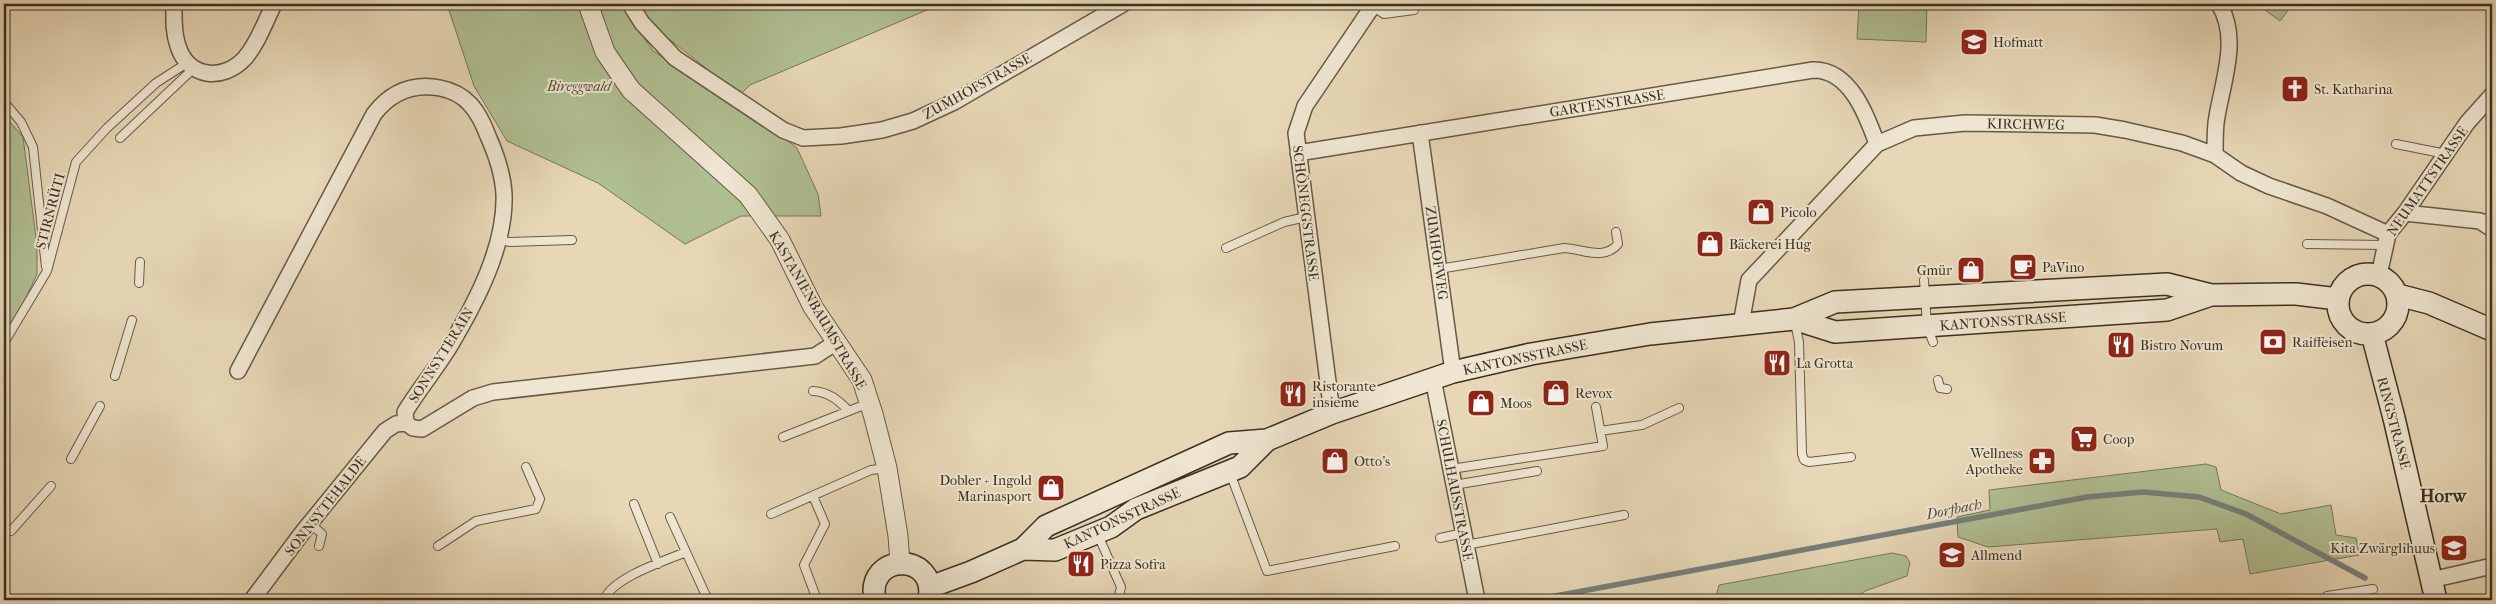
<svg xmlns="http://www.w3.org/2000/svg" width="2496" height="604" font-family="'IM FELL French Canon',serif">
<style>
.green{fill:#b0bf92;stroke:#767859}
.lines{fill:none;stroke-linecap:round;stroke-linejoin:round}
.stream{stroke:#76807d;stroke-width:5.5}
.service-casing{stroke:#665a46;stroke-width:10}
.minor-casing{stroke:#665a46;stroke-width:18}
.tertiary-casing{stroke:#665a46;stroke-width:21}
.secondary-casing{stroke:#3b3020;stroke-width:24}
.service{stroke:#efe5d0;stroke-width:8}
.minor{stroke:#efe5d0;stroke-width:15}
.tertiary{stroke:#efe5d0;stroke-width:19}
.secondary{stroke:#efe5d0;stroke-width:21}
.labels{text-anchor:middle;stroke-width:4;stroke-linejoin:round;paint-order:stroke}
.poi-label{font-size:14px;fill:#3b3020;stroke:#efe5d0;text-anchor:start}
.park-label{font-size:14px;font-style:italic;fill:#524d37;stroke:#efe5d0}
.street-label{font-size:14px;fill:#3b3020;stroke:#efe5d0}
.water-label{font-size:15px;font-style:italic;fill:#4f4b3f;stroke:#efe5d0}
.district-label{font-size:19px;font-weight:bold;fill:#3b3020;stroke:#efe5d0}
</style>
<rect width="100%" height="100%" fill="#e7d7b6"/>
<filter id="stains"><feTurbulence type="fractalNoise" baseFrequency=".004" numOctaves="4"/><feColorMatrix values="0 0 0 0 .2 0 0 0 0 .09 0 0 0 0 .02 0 0 0 .5 -.17"/></filter>
<radialGradient id="worn" r=".72"><stop offset=".6" stop-color="#630" stop-opacity="0"/><stop offset="1" stop-color="#630" stop-opacity=".3"/></radialGradient>
<path class="green" d="M 447,4 L 573,4 L 575,7 L 577,4 L 621,4 L 653,51 L 753,113 L 797,148 L 818,194 L 821,216 L 741,216 L 685,244 L 598,183 L 507,141 L 474,86 Z
M 638,4 L 941,4 L 750,85 L 740,95 L 654,27 Z
M 1859,4 L 1927,4 L 1926,42 L 1857,39 Z
M 2257,4 L 2293,4 L 2280,21 Z
M 4,115 L 23,137 L 37,245 L 37,274 L 25,300 L 4,335 Z
M 2206,464 L 2216,467 L 2221,490 L 2281,514 L 2331,505 L 2336,535 L 2356,538 L 2359,555 L 2250,574 L 2243,539 L 2220,542 L 2217,529 L 1988,547 L 1958,537 L 1957,517 L 1990,510 L 1989,490 Z
M 1892,553 L 1906,556 L 1910,563 L 1907,576 L 1865,591 L 1854,600 L 1715,600 L 1719,585 Z"/>
<g class="lines">
<path class="stream" d="M 1534,600 L 2087,497 L 2143,492 L 2199,497 L 2246,514 L 2365,578"/>
<defs>
<path id="service" d="M 1372,6 L 1384,14 L 1414,10
M 4,102 L 21,122 L 33,147 L 46,267
M 120,138 L 194,68
M 2396,144 L 2446,154
M 2480,221 L 2492,216
M 498,239 L 509,242 L 572,240
M 2307,244 L 2385,245
M 1226,248 L 1284,222 L 1306,217
M 1439,269 L 1564,248 C 1583,249 1604,261 1618,244 L 1616,232
M 1924,280 L 1927,326 L 1933,342
M 139,283 L 140,262
M 1795,323 L 1799,342 L 1802,454 L 1804,460 L 1809,462 L 1851,457
M 4,343 L 47,271 L 76,162 L 107,128 L 156,83 L 187,63
M 115,376 L 132,320
M 1938,380 L 1940,388 L 1947,389
M 813,391 C 829,392 838,400 849,411
M 1600,431 L 1642,425 L 1679,408
M 783,437 L 869,403
M 71,459 L 100,406
M 1451,469 L 1603,446 L 1596,407
M 1230,473 L 1267,571 L 1395,546
M 1454,485 L 1537,471
M 813,496 L 825,524 L 804,565 L 816,597
M 634,504 L 658,564
M 771,514 L 871,470 L 887,468
M 670,517 L 708,600
M 310,523 L 322,534 L 319,546
M 11,531 L 51,486
M 1098,535 L 1121,587 L 1118,600
M 1440,538 L 1464,533
M 1466,545 L 1624,515
M 438,546 L 476,521 L 536,509 L 540,499 L 526,467
M 2327,596 L 2373,589
M 604,600 C 612,578 664,561 686,552"/>
<path id="minor" d="M 174,4 C 174,18 173,32 178,46 C 188,78 223,82 245,58 C 258,43 265,22 274,4
M 630,4 L 642,23 L 675,58 L 783,130 L 803,138 L 841,136 L 882,130 L 913,121 L 954,102 L 1123,4
M 1420,133 L 1453,372
M 1298,153 L 1813,70 C 1850,69 1867,116 1877,144
M 2215,155 C 2215,144 2215,134 2216,123 C 2221,85 2241,40 2219,4
M 2405,213 L 2480,221 L 2492,229
M 2379,275 L 2388,234 L 2405,213 L 2467,123 L 2492,95
M 1741,324 L 1749,280 L 1877,144 L 1914,128 L 1965,123 L 2095,125 L 2125,130 L 2182,143 L 2215,155 L 2241,173 L 2269,186 L 2327,206 L 2388,234
M 238,371 L 374,114 C 391,92 413,83 440,88 C 467,93 479,112 488,136 C 496,154 503,174 504,194 C 506,246 476,302 450,346 C 436,369 419,389 405,412 L 406,423 L 413,428 L 422,429 L 473,398 L 493,392 L 815,356 L 835,343
M 1433,379 L 1477,600
M 1332,413 L 1296,133 L 1305,106 L 1374,4
M 2431,580 L 2492,566
M 252,600 L 302,533 L 385,431 L 396,424 L 406,423"/>
<path id="tertiary" d="M 588,4 L 605,52 L 631,90 L 748,195 L 780,240 L 813,307 L 862,380 L 873,414 L 887,468 L 898,536 L 900,563"/>
<path id="secondary" d="M2338 304a30 30 0 1 1 60 0a30 30 0 1 1-60 0Z
M 2398,295 L 2429,303 L 2492,330
M 1794,319 L 1835,332 L 2167,310 L 2211,295
M 2372,334 L 2394,418 L 2436,600
M 1023,549 L 1055,550 L 1111,527 L 1136,509 L 1240,467 L 1267,440
M 930,587 L 971,572 L 1023,549 L 1046,526 L 1229,443 L 1267,440 L 1332,413 L 1453,372 L 1531,354 L 1650,334 L 1794,319 L 1835,302 L 2167,284 L 2211,295 L 2296,294 L 2338,299
M 875,600 C 865,552 938,552 929,599"/>
</defs>
<use href="#service" class="service-casing"/>
<use href="#minor" class="minor-casing"/>
<use href="#tertiary" class="tertiary-casing"/>
<use href="#secondary" class="secondary-casing"/>
<use href="#service" class="service"/>
<use href="#minor" class="minor"/>
<use href="#tertiary" class="tertiary"/>
<use href="#secondary" class="secondary"/>
</g>
<defs>
<symbol id="school-square" viewBox="-11 -11 22 22"><rect x="-9" y="-9" width="18" height="18" rx="4" fill="#8f2418" stroke="#efe5d0"/><path d="M0-5L7-2L0 1L-7-2ZM-4 1L0 2.5L4 1V4Q0 6-4 4Z" fill="#fff"/></symbol>
<symbol id="church-square" viewBox="-11 -11 22 22"><rect x="-9" y="-9" width="18" height="18" rx="4" fill="#8f2418" stroke="#efe5d0"/><path d="M-1.2-6h2.4v3.5h3.3v2.4h-3.3V6h-2.4V-.1h-3.3v-2.4h3.3Z" fill="#fff"/></symbol>
<symbol id="shop-square" viewBox="-11 -11 22 22"><rect x="-9" y="-9" width="18" height="18" rx="4" fill="#8f2418" stroke="#efe5d0"/><path d="M-5-2.5h2.3a2.7 3.5 0 0 1 5.4 0H5L5.5 6h-11ZM-1.5-2.5h3a1.5 2.3 0 0 0-3 0Z" fill="#fff"/></symbol>
<symbol id="cafe-square" viewBox="-11 -11 22 22"><rect x="-9" y="-9" width="18" height="18" rx="4" fill="#8f2418" stroke="#efe5d0"/><path d="M-5.5-4.5H6V0H3Q3 3.5 0 3.5H-2.5Q-5.5 3.5-5.5 0ZM3-3.2v2h1.7v-2ZM-6 4.5H4V6H-6Z" fill="#fff"/></symbol>
<symbol id="bank-square" viewBox="-11 -11 22 22"><rect x="-9" y="-9" width="18" height="18" rx="4" fill="#8f2418" stroke="#efe5d0"/><path d="M-6-4H6V4H-6ZM0-2.3a2.3 2.3 0 1 0 0 4.6a2.3 2.3 0 1 0 0-4.6Z" fill="#fff"/></symbol>
<symbol id="restaurant-square" viewBox="-11 -11 22 22"><rect x="-9" y="-9" width="18" height="18" rx="4" fill="#8f2418" stroke="#efe5d0"/><path d="M-5-6h1v4h1v-4h1v4h1v-4h1v5L-1.5 .5V6h-2V.5L-5-1ZM5-6V6H3V1.5H1.5Q1.5-4 5-6Z" fill="#fff"/></symbol>
<symbol id="supermarket-square" viewBox="-11 -11 22 22"><rect x="-9" y="-9" width="18" height="18" rx="4" fill="#8f2418" stroke="#efe5d0"/><path d="M-6-5.5h2.5l.6 2H6L4.5 2H-2.5L-4.4-4H-6ZM-1.5 3.2a1.3 1.3 0 1 0 .1 0ZM3 3.2a1.3 1.3 0 1 0 .1 0Z" fill="#fff"/></symbol>
<symbol id="pharmacy-square" viewBox="-11 -11 22 22"><rect x="-9" y="-9" width="18" height="18" rx="4" fill="#8f2418" stroke="#efe5d0"/><path d="M-2-6h4v4h4v4h-4v4h-4v-4h-4v-4h4Z" fill="#fff"/></symbol>
</defs>
<g fill-rule="evenodd">
<use href="#school-square" x="1958" y="26" width="32" height="32"/>
<use href="#church-square" x="2279" y="73" width="32" height="32"/>
<use href="#shop-square" x="1745" y="196" width="32" height="32"/>
<use href="#shop-square" x="1694" y="228" width="32" height="32"/>
<use href="#cafe-square" x="2007" y="251" width="32" height="32"/>
<use href="#shop-square" x="1955" y="254" width="32" height="32"/>
<use href="#bank-square" x="2257" y="326" width="32" height="32"/>
<use href="#restaurant-square" x="2105" y="329" width="32" height="32"/>
<use href="#restaurant-square" x="1761" y="347" width="32" height="32"/>
<use href="#shop-square" x="1540" y="377" width="32" height="32"/>
<use href="#restaurant-square" x="1277" y="378" width="32" height="32"/>
<use href="#shop-square" x="1465" y="387" width="32" height="32"/>
<use href="#supermarket-square" x="2068" y="423" width="32" height="32"/>
<use href="#shop-square" x="1319" y="445" width="32" height="32"/>
<use href="#pharmacy-square" x="2026" y="445" width="32" height="32"/>
<use href="#shop-square" x="1035" y="472" width="32" height="32"/>
<use href="#school-square" x="2438" y="532" width="32" height="32"/>
<use href="#school-square" x="1936" y="539" width="32" height="32"/>
<use href="#restaurant-square" x="1065" y="548" width="32" height="32"/>
</g>
<g class="labels">
<g class="poi-label">
<text x="1993" y="47">Hofmatt</text>
<text x="2314" y="94">St. Katharina</text>
<text x="1780" y="217">Picolo</text>
<text x="1729" y="249">Bäckerei Hug</text>
<text x="2042" y="272">PaVino</text>
<text x="1952" y="275" text-anchor="end">Gmür</text>
<text x="2292" y="347">Raiffeisen</text>
<text x="2140" y="350">Bistro Novum</text>
<text x="1796" y="368">La Grotta</text>
<text x="1312" y="391">Ristorante<tspan x="1312" dy="16">insieme</tspan></text>
<text x="1575" y="398">Revox</text>
<text x="1500" y="408">Moos</text>
<text x="2103" y="444">Coop</text>
<text x="2023" y="458" text-anchor="end">Wellness<tspan x="2023" dy="16">Apotheke</tspan></text>
<text x="1354" y="466">Otto's</text>
<text x="1032" y="485" text-anchor="end">Dobler + Ingold<tspan x="1032" dy="16">Marinasport</tspan></text>
<text x="2435" y="553" text-anchor="end">Kita Zwärglihuus</text>
<text x="1971" y="560">Allmend</text>
<text x="1100" y="569">Pizza Sofra</text>
</g>
<g class="park-label">
<text x="579" y="91">Bireggwald</text>
</g>
<g class="street-label">
<text transform="translate(977 86) rotate(-29)" y="5">ZUMHOFSTRASSE</text>
<text transform="translate(1607 103) rotate(-9)" y="5">GARTENSTRASSE</text>
<text transform="translate(2026 124) rotate(1)" y="5">KIRCHWEG</text>
<text transform="translate(2427 181) rotate(-55)" y="5">NEUMATTSTRASSE</text>
<text transform="translate(50 211) rotate(-75)" y="5">STIRNRÜTI</text>
<text transform="translate(1306 213) rotate(83)" y="5">SCHÖNEGGSTRASSE</text>
<text transform="translate(1437 253) rotate(82)" y="5">ZUMHOFWEG</text>
<text transform="translate(818 310) rotate(60)" y="5">KASTANIENBAUMSTRASSE</text>
<text transform="translate(2003 321) rotate(-4)" y="5">KANTONSSTRASSE</text>
<text transform="translate(441 355) rotate(-58)" y="5">SONNSYTERAIN</text>
<text transform="translate(1525 357) rotate(-12)" y="5">KANTONSSTRASSE</text>
<text transform="translate(2394 423) rotate(75)" y="5">RINGSTRASSE</text>
<text transform="translate(1455 490) rotate(79)" y="5">SCHULHAUSSTRASSE</text>
<text transform="translate(325 506) rotate(-52)" y="5">SONNSYTEHALDE</text>
<text transform="translate(1122 518) rotate(-25)" y="5">KANTONSSTRASSE</text>
</g>
<g class="water-label">
<text transform="translate(1954 509) rotate(-11)" y="5">Dorfbach</text>
</g>
<g class="district-label">
<text x="2443" y="502">Horw</text>
</g>
</g>
<rect width="2496" height="604" fill="none" stroke="#e7d7b6" stroke-width="20"/>
<rect x="5" y="5" width="2486" height="594" fill="none" stroke="#3b3020" stroke-width="2.5"/>
<rect x="10" y="10" width="2476" height="584" fill="none" stroke="#3b3020"/>
<rect width="100%" height="100%" filter="url(#stains)"/>
<rect width="100%" height="100%" fill="url(#worn)"/>
</svg>
